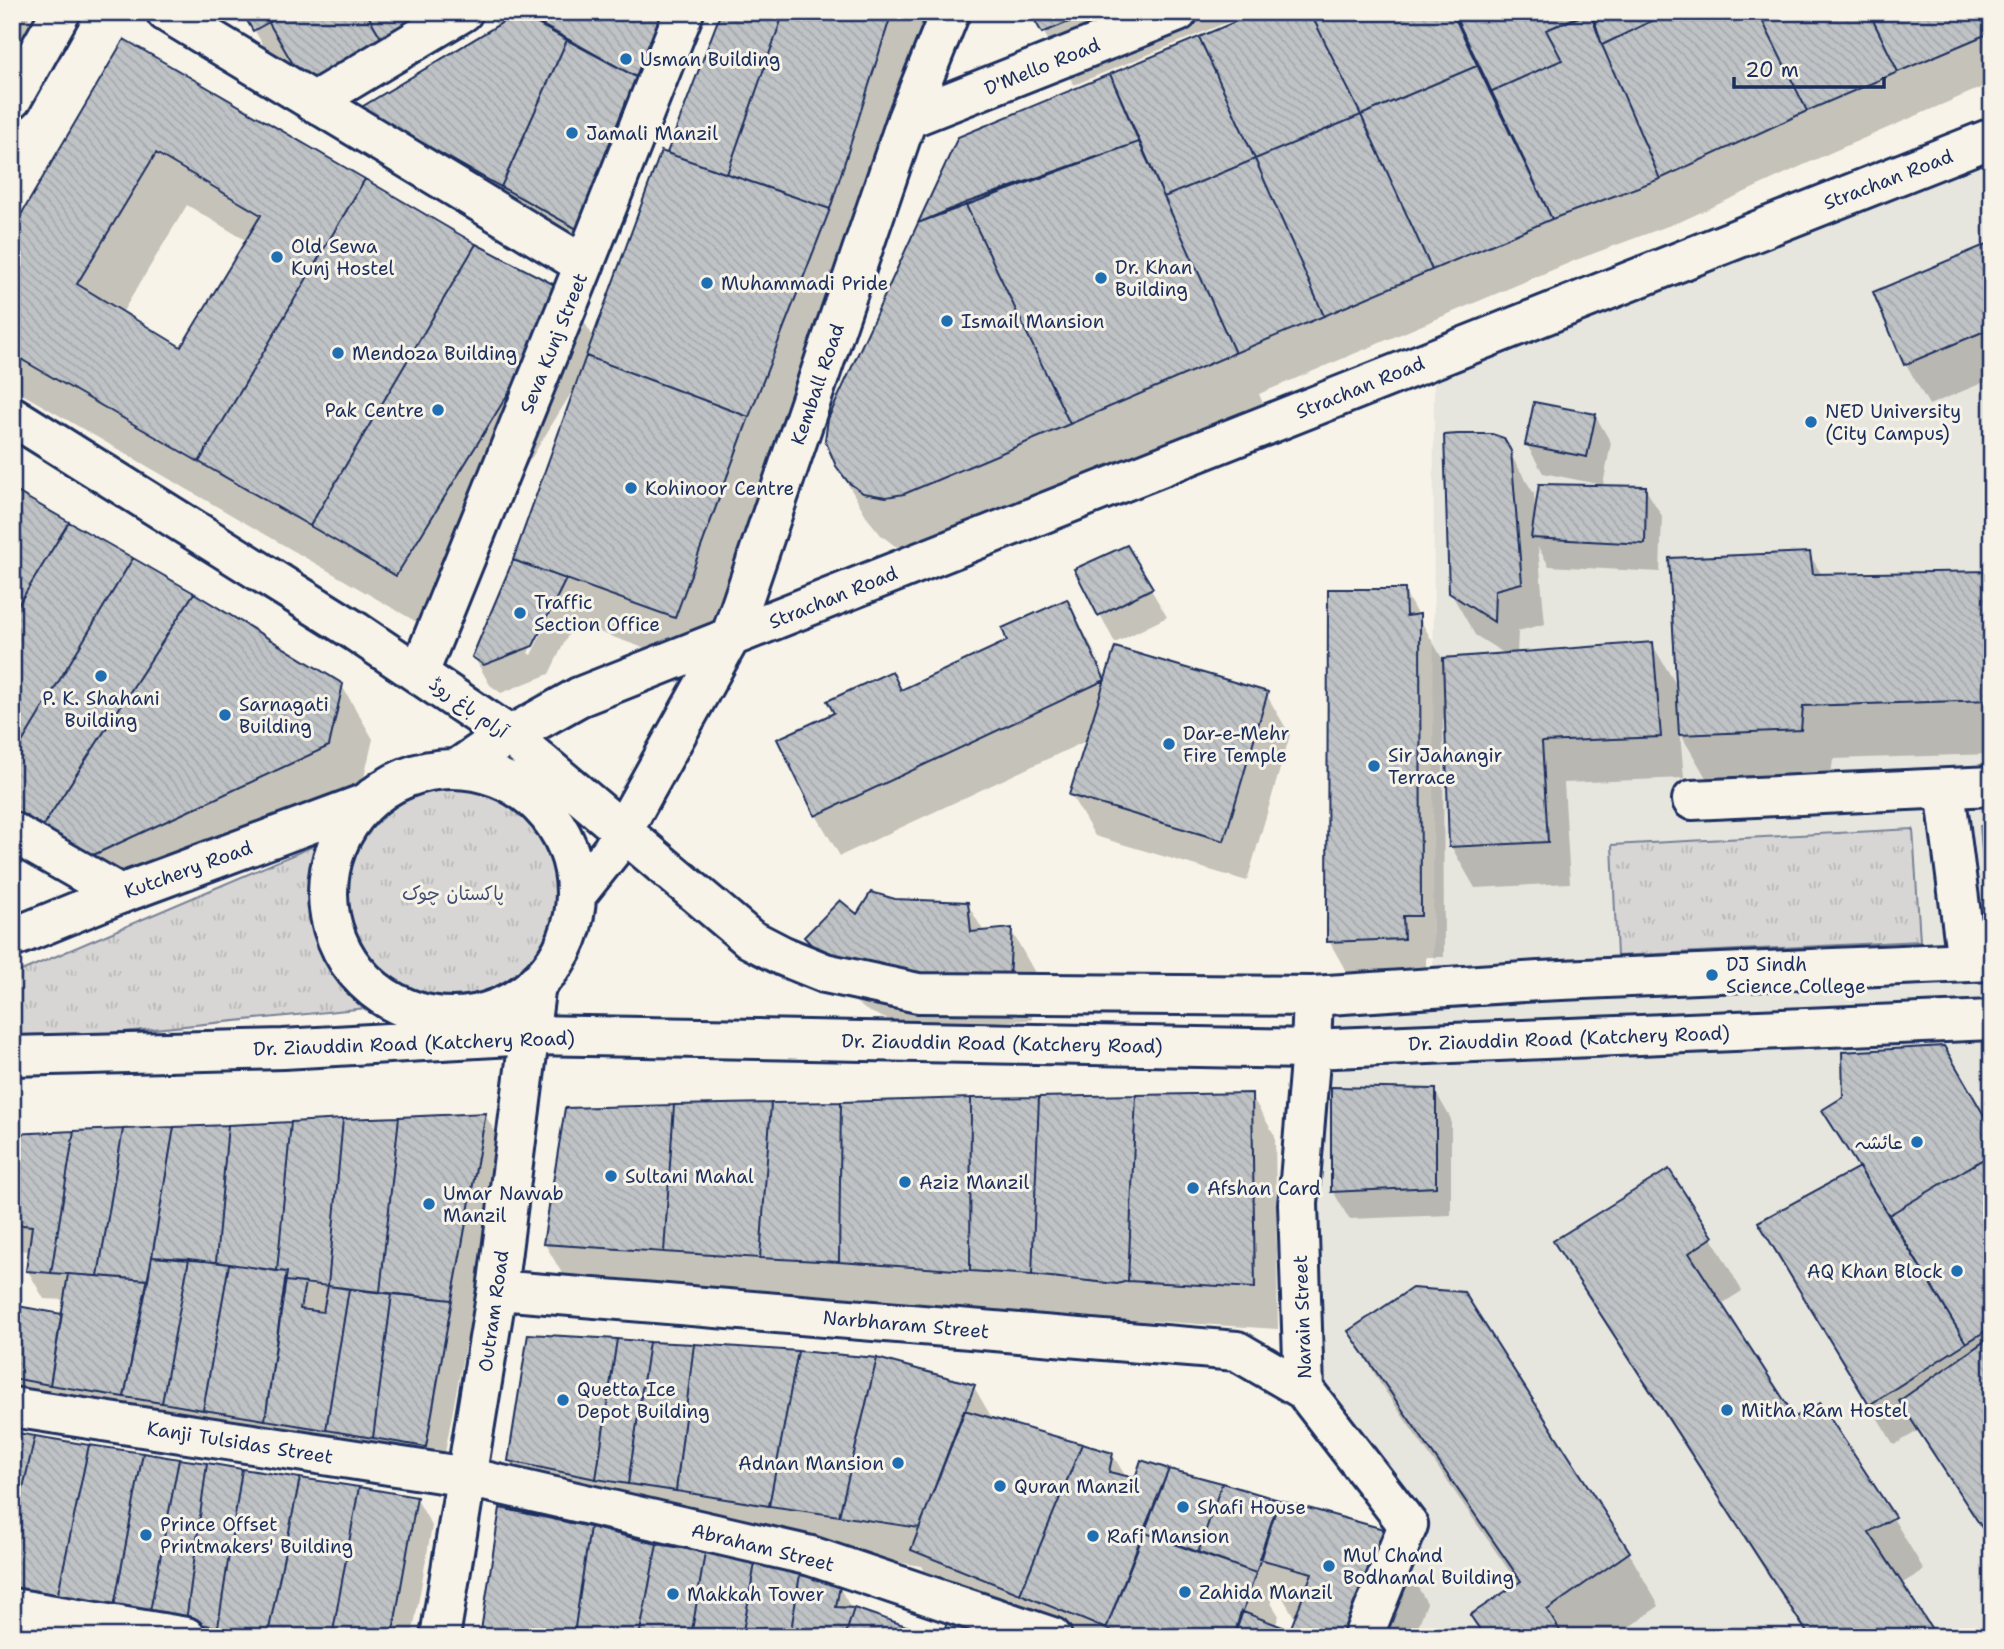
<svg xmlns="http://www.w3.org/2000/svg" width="2004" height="1649" font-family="'Shantell Sans','Playpen Sans Arabic',sans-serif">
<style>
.built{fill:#e6e5de}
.grass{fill:url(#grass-tufts);stroke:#798299;stroke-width:2}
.shadow{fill:#0003;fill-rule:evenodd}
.building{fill:url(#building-back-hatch);stroke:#1b2f5e;stroke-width:2;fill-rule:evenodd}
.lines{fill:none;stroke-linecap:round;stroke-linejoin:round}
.minor-casing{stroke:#1b2f5e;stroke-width:44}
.major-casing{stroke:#1b2f5e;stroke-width:44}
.minor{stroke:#f7f3e8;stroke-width:38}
.major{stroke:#f7f3e8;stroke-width:38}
.poi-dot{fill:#1f6fb2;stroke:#f7f3e8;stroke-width:2.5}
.labels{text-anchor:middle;stroke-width:6;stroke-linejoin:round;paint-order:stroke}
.poi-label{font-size:19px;fill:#1b2f5e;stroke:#f7f3e8;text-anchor:start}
.street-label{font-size:19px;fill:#1b2f5e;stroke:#f7f3e8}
.park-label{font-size:19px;fill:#415076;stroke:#f7f3e8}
</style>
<defs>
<pattern id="grass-tufts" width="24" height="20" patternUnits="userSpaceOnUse" patternTransform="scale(1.75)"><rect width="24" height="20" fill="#d7d6d4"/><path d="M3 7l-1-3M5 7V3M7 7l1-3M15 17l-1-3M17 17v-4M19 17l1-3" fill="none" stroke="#b8b8b8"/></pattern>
<pattern id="building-back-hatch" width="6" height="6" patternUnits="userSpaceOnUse" patternTransform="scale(1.75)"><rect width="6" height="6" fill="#c0c3c5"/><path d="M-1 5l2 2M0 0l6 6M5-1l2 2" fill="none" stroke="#a4a8ac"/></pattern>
</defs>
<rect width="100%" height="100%" fill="#f7f3e8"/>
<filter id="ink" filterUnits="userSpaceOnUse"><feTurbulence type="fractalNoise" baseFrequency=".0143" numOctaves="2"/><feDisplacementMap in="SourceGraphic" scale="14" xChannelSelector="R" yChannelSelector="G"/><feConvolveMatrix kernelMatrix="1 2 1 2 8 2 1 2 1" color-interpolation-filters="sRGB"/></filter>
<g filter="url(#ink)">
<path class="built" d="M 1992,138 L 1992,1637 L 1363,1637 L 1407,1525 L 1304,1390 L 1313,996 L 1433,989 L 1434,358 Z"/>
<path class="grass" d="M 438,769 L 480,773 L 520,787 L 565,833 L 577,894 L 569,936 L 548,972 L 517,999 L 478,1014 L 437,1016 L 397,1005 L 12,1043 L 12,975 L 342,834 L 366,803 L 398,781 Z
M 1992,825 L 1992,937 L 1989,937 L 1980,826 Z
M 1913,829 L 1920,941 L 1617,956 L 1612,845 Z"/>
<path class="shadow" d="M 12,12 L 25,12 L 45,46 L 12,101 Z
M 244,12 L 708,12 L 601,269 L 362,109 L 497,27 L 491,15 L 325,115 L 293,62 L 278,71 Z
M 723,12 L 938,12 L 705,670 L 574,623 L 549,674 L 501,693 L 490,685 L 474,657 L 515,561 L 578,382 L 427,628 L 12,388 L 12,234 L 125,41 L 476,245 L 568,294 L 595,340 L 671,157 L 669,153 ZM 187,205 L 247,241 L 182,349 L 122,313 ZM 547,614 L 551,614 L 531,655 L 528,653 Z
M 1032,12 L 1252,12 L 1074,85 Z
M 1265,12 L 1992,12 L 1992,83 L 1832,152 L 1684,220 L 1576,260 L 1259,394 L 1264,406 L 917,550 L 895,546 L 881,535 L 868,519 L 837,465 L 959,138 Z
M 1992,244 L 1992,379 L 1929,405 L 1906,364 L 1876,293 Z
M 1595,415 L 1611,443 L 1603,485 L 1543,473 L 1527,445 Z
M 1502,440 L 1534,494 L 1535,511 L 1645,488 L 1662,516 L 1660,572 L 1549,566 L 1538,547 L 1545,624 L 1518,631 L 1517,654 L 1652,644 L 1678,688 L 1809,554 L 1822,575 L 1992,572 L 1992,754 L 1833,759 L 1830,783 L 1712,788 L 1680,733 L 1684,778 L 1564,783 L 1570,883 L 1475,888 L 1451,846 L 1447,719 L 1443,719 L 1444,957 L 1426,957 L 1426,979 L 1352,982 L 1329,941 L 1404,591 L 1443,660 L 1507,655 L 1475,635 L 1451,593 Z
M 1126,547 L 1167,617 L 1115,643 L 1077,570 Z
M 1066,602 L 1090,643 L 1107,679 L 1266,694 L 1290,735 L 1247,881 L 1095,836 L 1071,795 L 1088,740 L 840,856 L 816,815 L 836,714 L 892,673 L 902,691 L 1009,642 ZM 1091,646 L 1107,680 L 1107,688 L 1088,648 Z
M 342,686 L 373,739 L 359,799 L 120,909 L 66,870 Z
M 12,895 L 36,935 L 12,946 Z
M 895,901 L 967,903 L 984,932 L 1011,930 L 1034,971 L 1032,1020 L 910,1025 L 884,1018 L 866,1010 L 842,992 L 830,979 L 806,938 Z
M 1435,1091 L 1451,1119 L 1451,1215 L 1349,1219 L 1333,1191 Z
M 1251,1095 L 1275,1136 L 1278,1329 L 1152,1321 L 1142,1325 L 1056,1316 L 706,1294 L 586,1315 L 545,1244 Z
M 1825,1111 L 1992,1133 L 1992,1545 L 1918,1431 L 1894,1445 L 1784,1264 L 1859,1169 Z
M 485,1115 L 509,1156 L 475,1341 L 466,1340 L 441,1474 L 12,1403 L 12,1308 L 63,1316 L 66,1300 L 44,1299 L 28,1271 L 30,1251 L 17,1250 L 12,1280 L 12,1136 Z
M 1668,1172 L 1712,1238 L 1742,1291 L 1720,1305 L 1795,1419 L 1893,1518 L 1924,1570 L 1901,1584 L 1935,1637 L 1808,1637 L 1586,1294 L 1555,1242 Z
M 1463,1294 L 1629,1553 L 1659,1606 L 1615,1637 L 1485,1637 L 1473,1616 L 1519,1585 L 1381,1385 L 1351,1332 Z
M 974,1387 L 993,1420 L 1112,1454 L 1126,1477 L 1386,1532 L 1427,1603 L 1414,1637 L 1049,1637 L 937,1591 L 922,1566 L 702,1532 L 533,1502 L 510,1461 ZM 1276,1586 L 1296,1620 L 1291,1632 L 1275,1626 L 1279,1616 L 1271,1603 Z
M 416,1498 L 432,1526 L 412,1637 L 12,1637 Z
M 839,1587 L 852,1610 L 481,1637 Z"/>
<path class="building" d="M 242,12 L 287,12 L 253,31 Z
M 287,12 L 366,12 L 384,43 L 307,88 L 269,23 Z
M 366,12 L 434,12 L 384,43 Z
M 519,12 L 668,12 L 640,79 Z
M 721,12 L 784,12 L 727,174 L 667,153 Z
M 784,12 L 892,12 L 830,209 L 727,174 Z
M 1030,12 L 1093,12 L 1042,33 Z
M 1258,12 L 1310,12 L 1361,115 L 1255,159 L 1199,37 Z
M 1310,12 L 1453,12 L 1479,65 L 1361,115 Z
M 1452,12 L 1589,12 L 1546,30 L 1562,60 L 1490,92 Z
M 1590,12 L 1670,12 L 1602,45 Z
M 1592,12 L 1602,45 L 1660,179 L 1552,219 L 1490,92 L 1562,60 L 1546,30 Z
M 1670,12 L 1758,12 L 1807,111 L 1660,179 L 1602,45 Z
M 1758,12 L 1869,12 L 1898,72 L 1807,111 Z
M 1869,12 L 1990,12 L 1992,32 L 1898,72 Z
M 518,13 L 567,40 L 501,187 L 360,108 Z
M 1199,37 L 1255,159 L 1164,197 L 1110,74 Z
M 124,39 L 365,179 L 199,462 L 12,354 L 12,230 ZM 156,153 L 261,215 L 181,347 L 77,284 Z
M 567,40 L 640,79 L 577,229 L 501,187 Z
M 1479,65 L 1552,219 L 1432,270 L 1361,115 Z
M 1110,74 L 1139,142 L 918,223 L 958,137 Z
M 1361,115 L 1432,270 L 1324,316 L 1255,159 Z
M 1139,142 L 1235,353 L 1070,424 L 965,203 Z
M 661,151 L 830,209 L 749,417 L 586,356 Z
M 1255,159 L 1324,316 L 1235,353 L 1164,197 Z
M 365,179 L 476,244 L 310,526 L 199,462 Z
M 965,203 L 1070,424 L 904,494 L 886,497 L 863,493 L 848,482 L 836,466 L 825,440 L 828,419 L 918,223 Z
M 1992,242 L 1992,328 L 1904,365 L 1873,292 Z
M 476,244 L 570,293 L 396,576 L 310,526 Z
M 586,356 L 749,417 L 675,618 L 513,560 Z
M 1534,402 L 1596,414 L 1587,457 L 1525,445 Z
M 1458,434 L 1492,434 L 1504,438 L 1511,451 L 1522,583 L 1495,590 L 1494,622 L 1449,593 L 1444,435 Z
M 1539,484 L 1646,486 L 1645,544 L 1531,538 Z
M 12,489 L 69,522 L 12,615 Z
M 69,522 L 133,558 L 12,759 L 12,615 Z
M 1127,545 L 1153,588 L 1098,616 L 1074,569 Z
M 1810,552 L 1813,574 L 1992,571 L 1992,700 L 1803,706 L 1801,730 L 1679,735 L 1669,558 Z
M 133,558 L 194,593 L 41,829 L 12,813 L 12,759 Z
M 513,560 L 566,579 L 533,646 L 484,665 L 472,657 Z
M 1328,589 L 1405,589 L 1406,616 L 1420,614 L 1421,916 L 1403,916 L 1404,939 L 1327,942 Z
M 194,593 L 343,684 L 329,746 L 89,857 L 41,829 Z
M 1067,599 L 1105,680 L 815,816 L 777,739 L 834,713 L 827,701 L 892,671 L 901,690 L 1007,641 L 1002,628 Z
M 1653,642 L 1661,737 L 1542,742 L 1548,842 L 1449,847 L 1443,658 Z
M 1115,647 L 1268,692 L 1224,841 L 1069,795 Z
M 871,892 L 895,899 L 968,902 L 971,932 L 1012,928 L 1009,980 L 841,969 L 817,951 L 804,937 L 840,900 L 857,914 Z
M 1944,1046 L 1992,1129 L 1992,1154 L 1889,1215 L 1822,1110 L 1843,1097 L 1842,1052 Z
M 1331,1087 L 1436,1089 L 1436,1187 L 1331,1192 Z
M 1252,1093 L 1255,1288 L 1128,1281 L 1136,1095 Z
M 1136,1095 L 1128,1281 L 1117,1284 L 1032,1275 L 1039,1097 Z
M 1039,1097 L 1032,1275 L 970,1271 L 971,1098 Z
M 971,1098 L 970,1271 L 839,1262 L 841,1102 Z
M 841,1102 L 839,1262 L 760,1258 L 771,1103 Z
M 771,1103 L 760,1258 L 664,1252 L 674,1105 Z
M 674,1105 L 664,1252 L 543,1244 L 565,1108 Z
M 486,1113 L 452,1300 L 380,1292 L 399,1117 Z
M 399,1117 L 380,1292 L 328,1286 L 343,1119 Z
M 343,1119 L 328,1286 L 285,1281 L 287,1272 L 277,1271 L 291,1122 Z
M 291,1122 L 277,1271 L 216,1262 L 228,1125 Z
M 228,1125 L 216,1262 L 152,1257 L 174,1127 Z
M 174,1127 L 148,1280 L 98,1276 L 123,1129 Z
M 123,1129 L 98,1276 L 51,1273 L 74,1131 Z
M 74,1131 L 51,1273 L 26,1271 L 32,1226 L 12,1224 L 12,1134 Z
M 1992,1154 L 1992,1327 L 1966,1343 L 1889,1215 Z
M 1859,1167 L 1966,1343 L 1869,1405 L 1758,1222 Z
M 1669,1169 L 1713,1237 L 1689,1253 L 1795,1417 L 1820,1403 L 1895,1517 L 1869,1532 L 1937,1637 L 1810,1637 L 1553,1241 Z
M 152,1257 L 189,1259 L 162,1403 L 124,1397 Z
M 189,1259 L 229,1264 L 203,1410 L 162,1403 Z
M 229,1264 L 287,1272 L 265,1420 L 203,1410 Z
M 68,1274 L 148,1280 L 124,1397 L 50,1385 Z
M 285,1281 L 305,1283 L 300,1309 L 323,1312 L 328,1286 L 349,1289 L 326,1430 L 265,1420 Z
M 1412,1288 L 1464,1292 L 1630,1552 L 1547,1610 L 1564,1637 L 1485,1637 L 1470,1615 L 1521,1581 L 1348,1331 Z
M 349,1289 L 392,1294 L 373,1438 L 326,1430 Z
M 392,1294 L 452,1300 L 426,1447 L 373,1438 Z
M 12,1305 L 62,1314 L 50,1385 L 12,1378 Z
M 528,1334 L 617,1339 L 596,1479 L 508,1461 Z
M 1992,1336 L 1992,1543 L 1899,1401 Z
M 617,1339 L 649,1342 L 628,1484 L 596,1479 Z
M 649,1342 L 694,1344 L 676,1491 L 628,1484 Z
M 694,1344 L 798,1351 L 769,1506 L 676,1491 Z
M 798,1351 L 877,1358 L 839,1516 L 769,1506 Z
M 877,1358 L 975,1385 L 919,1528 L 839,1516 Z
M 964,1410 L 1082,1444 L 1020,1594 L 911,1550 Z
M 12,1432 L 35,1436 L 12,1537 Z
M 35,1436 L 89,1445 L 56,1603 L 12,1596 L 12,1537 Z
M 1082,1444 L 1113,1453 L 1109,1472 L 1135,1478 L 1141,1460 L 1169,1469 L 1106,1629 L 1020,1594 Z
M 89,1445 L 143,1453 L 113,1612 L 56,1603 Z
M 143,1453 L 179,1459 L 149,1617 L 113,1612 Z
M 179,1459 L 207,1463 L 186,1622 L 149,1617 Z
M 207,1463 L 242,1469 L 218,1627 L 186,1622 Z
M 242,1469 L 300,1478 L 268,1634 L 218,1627 Z
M 1169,1469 L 1222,1483 L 1198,1553 L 1143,1532 Z
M 300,1478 L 359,1487 L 332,1637 L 283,1637 L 268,1634 Z
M 1222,1483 L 1279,1500 L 1256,1573 L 1198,1553 Z
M 359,1487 L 417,1497 L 392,1637 L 332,1637 Z
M 1279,1500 L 1387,1530 L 1345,1637 L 1234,1637 L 1241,1611 L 1290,1630 L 1312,1573 L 1259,1559 Z
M 500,1508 L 590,1527 L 574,1634 L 587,1637 L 480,1637 Z
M 590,1527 L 657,1544 L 639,1637 L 587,1637 L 574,1634 Z
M 1143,1532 L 1256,1573 L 1234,1637 L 1126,1637 L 1106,1629 Z
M 657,1544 L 705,1552 L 691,1637 L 639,1637 Z
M 705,1552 L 755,1563 L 742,1637 L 691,1637 Z
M 755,1563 L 800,1574 L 790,1637 L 742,1637 Z
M 800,1574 L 840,1586 L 836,1607 L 854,1608 L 845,1637 L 790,1637 Z
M 854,1608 L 938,1637 L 845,1637 Z
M 949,1618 L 990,1637 L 941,1637 Z
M 12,1621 L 51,1628 L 50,1637 L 12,1637 Z"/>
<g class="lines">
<defs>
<path id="minor" d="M 166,12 L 584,265
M 313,102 L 463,12
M 907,119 L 1178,12
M 730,638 L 907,119 L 950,12
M 419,673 L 584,265 L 684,12
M 1945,789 L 1967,962
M 1692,800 L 1992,786
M 12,832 L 120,894
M 1313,996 L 1311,1049 L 1298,1204 L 1304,1390 L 1408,1525 L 1363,1637
M 497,1290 L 1237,1351 L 1304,1390
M 12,1407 L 467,1477 L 811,1556 L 1052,1637
M 12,1608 L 186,1637
M 440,1637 L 497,1290 L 536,983"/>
<path id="major" d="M 12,99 L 61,12
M 12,416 L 355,631 L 509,735 L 750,939 L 783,956 L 825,973 L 918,993 L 1313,996 L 1539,981 L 1992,961
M 458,768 L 484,750 L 579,697 L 1992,138
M328 893a124 124 0 1 1 248 0a124 124 0 1 1-248 0Z
M 577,894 L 612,850 L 730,638
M 12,938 L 120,894 L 366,803
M 12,1056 L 283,1049 L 529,1035 L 1311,1049 L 1992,1020"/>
</defs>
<use href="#minor" class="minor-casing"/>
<use href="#major" class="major-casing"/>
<use href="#minor" class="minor"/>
<use href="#major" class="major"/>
</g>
</g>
<g class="poi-dot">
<circle cx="626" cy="59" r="7"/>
<circle cx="572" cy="133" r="7"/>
<circle cx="277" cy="257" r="7"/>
<circle cx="1101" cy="278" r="7"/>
<circle cx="707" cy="283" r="7"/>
<circle cx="947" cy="321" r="7"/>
<circle cx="338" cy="353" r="7"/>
<circle cx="438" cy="410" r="7"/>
<circle cx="1811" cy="422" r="7"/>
<circle cx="631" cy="488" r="7"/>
<circle cx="520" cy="613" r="7"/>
<circle cx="101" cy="676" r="7"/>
<circle cx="225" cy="715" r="7"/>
<circle cx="1169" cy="744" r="7"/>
<circle cx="1374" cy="766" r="7"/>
<circle cx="1712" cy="975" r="7"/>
<circle cx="1917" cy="1142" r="7"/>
<circle cx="611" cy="1176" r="7"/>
<circle cx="905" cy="1182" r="7"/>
<circle cx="1193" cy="1188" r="7"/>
<circle cx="429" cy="1204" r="7"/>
<circle cx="1957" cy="1271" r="7"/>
<circle cx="563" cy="1400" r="7"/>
<circle cx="1727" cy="1410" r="7"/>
<circle cx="898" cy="1463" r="7"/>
<circle cx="1000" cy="1486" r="7"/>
<circle cx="1183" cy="1507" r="7"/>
<circle cx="146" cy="1535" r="7"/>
<circle cx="1093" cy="1536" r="7"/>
<circle cx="1329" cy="1566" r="7"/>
<circle cx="1185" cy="1592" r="7"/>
<circle cx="673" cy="1594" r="7"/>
</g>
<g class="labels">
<g class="poi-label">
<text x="640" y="66">Usman Building</text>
<text x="586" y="140">Jamali Manzil</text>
<text x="291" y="253">Old Sewa<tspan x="291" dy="22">Kunj Hostel</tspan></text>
<text x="1115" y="274">Dr. Khan<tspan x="1115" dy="22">Building</tspan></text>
<text x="721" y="290">Muhammadi Pride</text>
<text x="961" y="328">Ismail Mansion</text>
<text x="352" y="360">Mendoza Building</text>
<text x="424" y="417" text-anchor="end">Pak Centre</text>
<text x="1825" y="418">NED University<tspan x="1825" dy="22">(City Campus)</tspan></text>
<text x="645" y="495">Kohinoor Centre</text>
<text x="534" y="609">Traffic<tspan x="534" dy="22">Section Office</tspan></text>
<text x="101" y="705" text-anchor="middle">P. K. Shahani<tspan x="101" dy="22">Building</tspan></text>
<text x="239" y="711">Sarnagati<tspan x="239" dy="22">Building</tspan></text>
<text x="1183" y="740">Dar-e-Mehr<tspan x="1183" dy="22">Fire Temple</tspan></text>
<text x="1388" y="762">Sir Jahangir<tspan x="1388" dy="22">Terrace</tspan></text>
<text x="1726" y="971">DJ Sindh<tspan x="1726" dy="22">Science College</tspan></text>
<text x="1903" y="1149" text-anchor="end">عائشہ</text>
<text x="625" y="1183">Sultani Mahal</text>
<text x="919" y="1189">Aziz Manzil</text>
<text x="1207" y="1195">Afshan Card</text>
<text x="443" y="1200">Umar Nawab<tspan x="443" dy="22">Manzil</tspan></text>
<text x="1943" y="1278" text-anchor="end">AQ Khan Block</text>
<text x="577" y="1396">Quetta Ice<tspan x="577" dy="22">Depot Building</tspan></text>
<text x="1741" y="1417">Mitha Ram Hostel</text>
<text x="884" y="1470" text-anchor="end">Adnan Mansion</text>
<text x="1014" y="1493">Quran Manzil</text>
<text x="1197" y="1514">Shafi House</text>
<text x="160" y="1531">Prince Offset<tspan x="160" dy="22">Printmakers' Building</tspan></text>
<text x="1107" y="1543">Rafi Mansion</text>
<text x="1343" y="1562">Mul Chand<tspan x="1343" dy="22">Bodhamal Building</tspan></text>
<text x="1199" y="1599">Zahida Manzil</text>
<text x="687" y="1601">Makkah Tower</text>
</g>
<g class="street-label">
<text transform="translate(1042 66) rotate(-22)" y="7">D'Mello Road</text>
<text transform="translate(1888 179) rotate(-21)" y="7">Strachan Road</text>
<text transform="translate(553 343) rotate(-68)" y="7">Seva Kunj Street</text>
<text transform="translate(817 384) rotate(-71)" y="7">Kemball Road</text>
<text transform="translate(1360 387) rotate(-22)" y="7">Strachan Road</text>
<text transform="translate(833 597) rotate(-22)" y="7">Strachan Road</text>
<text transform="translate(469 707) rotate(35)" y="7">آرام باغ روڈ</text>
<text transform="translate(188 869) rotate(-20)" y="7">Kutchery Road</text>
<text transform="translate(1569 1038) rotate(-2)" y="7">Dr. Ziauddin Road (Katchery Road)</text>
<text transform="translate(414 1043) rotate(-2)" y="7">Dr. Ziauddin Road (Katchery Road)</text>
<text transform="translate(1002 1043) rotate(1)" y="7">Dr. Ziauddin Road (Katchery Road)</text>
<text transform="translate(493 1311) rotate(-82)" y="7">Outram Road</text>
<text transform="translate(1302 1317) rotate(-92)" y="7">Narain Street</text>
<text transform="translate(906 1324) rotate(5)" y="7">Narbharam Street</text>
<text transform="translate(240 1442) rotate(9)" y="7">Kanji Tulsidas Street</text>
<text transform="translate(763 1547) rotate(14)" y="7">Abraham Street</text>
</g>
<g class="park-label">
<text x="453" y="900">پاکستان چوک</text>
</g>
</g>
<rect width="2004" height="1649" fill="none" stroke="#f7f3e8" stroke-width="42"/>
<rect x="21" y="21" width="1962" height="1607" fill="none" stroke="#1b2f5e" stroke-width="2.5" filter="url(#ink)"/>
<path d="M1734 77v10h150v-10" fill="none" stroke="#1b2f5e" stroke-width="3.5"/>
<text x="1745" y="77" font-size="21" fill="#1b2f5e" stroke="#f7f3e8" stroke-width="5" paint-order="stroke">20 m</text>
</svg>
